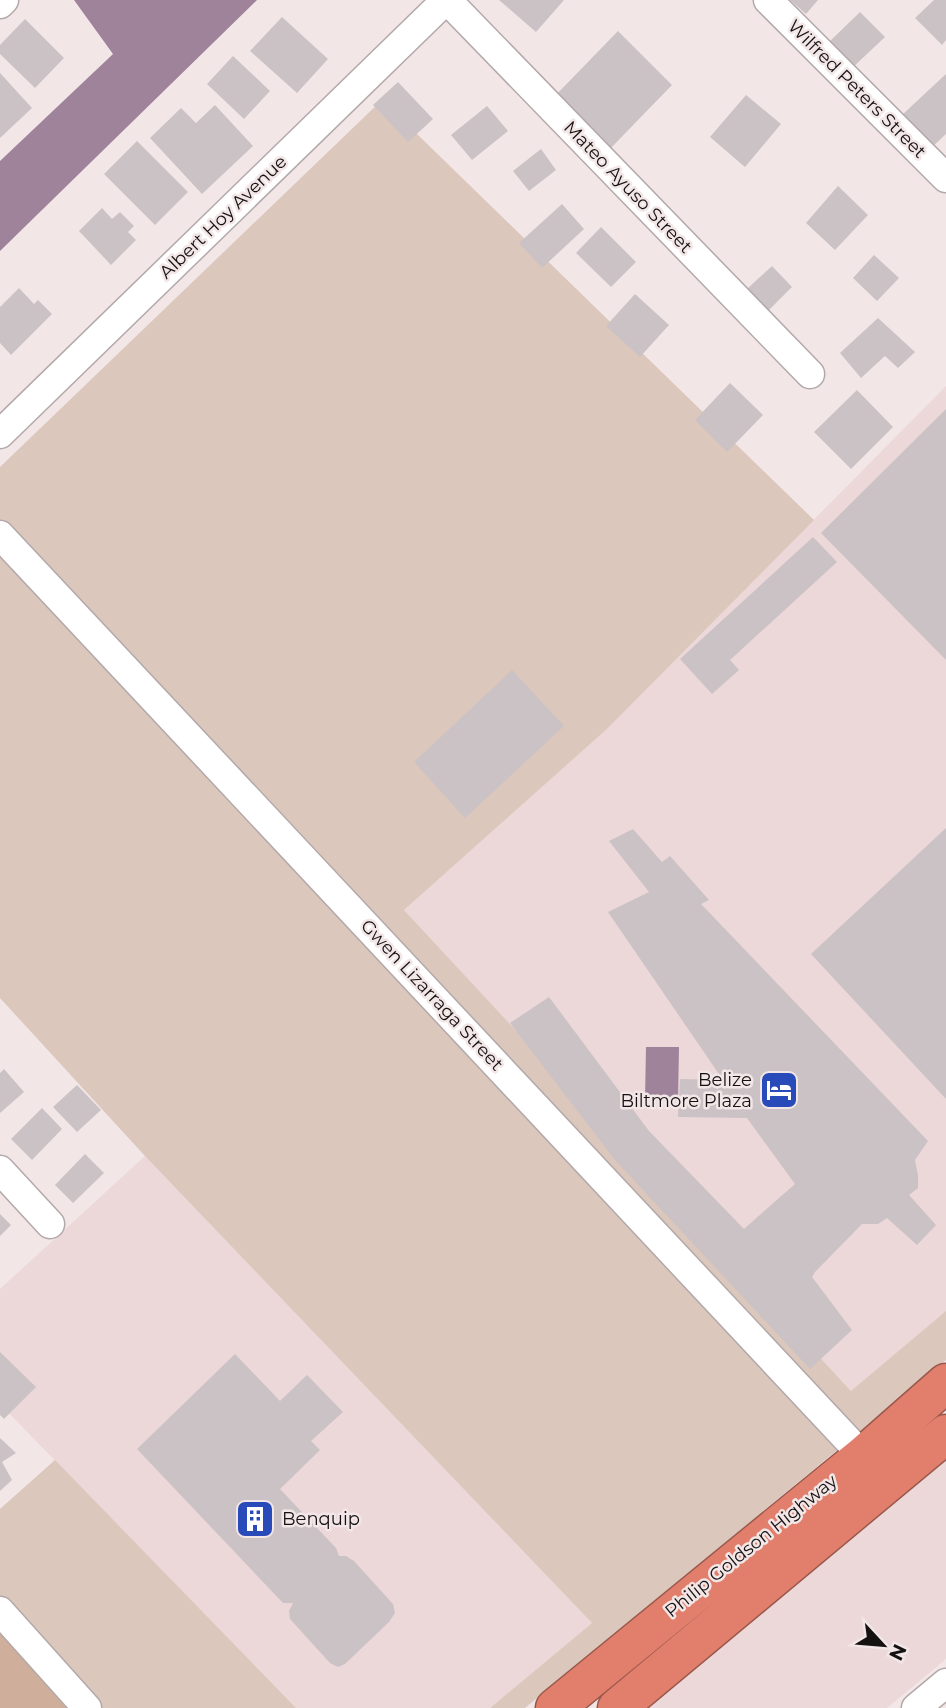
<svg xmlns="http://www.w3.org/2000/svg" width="946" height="1708" font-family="Montserrat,sans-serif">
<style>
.built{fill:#ecd7d9}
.green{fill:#dbc7bb}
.forest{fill:#cfae9b}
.water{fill:#9e839b}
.building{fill:#cbc2c6}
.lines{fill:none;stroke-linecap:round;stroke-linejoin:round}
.minor-casing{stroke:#b3a9aa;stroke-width:31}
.highway-casing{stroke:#9a584c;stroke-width:41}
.minor{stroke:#fff;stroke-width:28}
.highway{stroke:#e17f6c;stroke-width:38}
.labels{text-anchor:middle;stroke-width:5;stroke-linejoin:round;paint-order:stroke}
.street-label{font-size:18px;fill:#151111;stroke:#f2e6e7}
.poi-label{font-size:18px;fill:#151111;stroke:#f2e6e7;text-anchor:end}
</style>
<rect width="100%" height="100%" fill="#f2e6e7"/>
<path class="built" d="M 946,386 L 946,1311 L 852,1392 L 404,910 L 607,729 Z
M 145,1156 L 592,1623 L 490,1708 L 296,1708 L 0,1404 L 0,1289 Z
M 946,1451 L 946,1659 L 887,1708 L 635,1708 Z"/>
<path class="green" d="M 382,100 L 814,520 L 607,729 L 404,910 L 851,1391 L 946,1311 L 946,1360 L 525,1708 L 490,1708 L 592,1623 L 145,1156 L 0,998 L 0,467 Z
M 55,1460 L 296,1708 L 74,1708 L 0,1631 L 0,1509 Z"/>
<path class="forest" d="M 0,1631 L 74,1708 L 0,1708 Z"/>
<path class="water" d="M 74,0 L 257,0 L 0,251 L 0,161 L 113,54 Z
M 646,1047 L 679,1047 L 678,1101 L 645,1100 Z"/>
<path class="building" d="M 499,0 L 564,0 L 536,32 Z
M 790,0 L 818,0 L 806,14 Z
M 934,0 L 946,0 L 946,40 L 942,45 L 915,18 Z
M 860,12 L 885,37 L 851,69 L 827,44 Z
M 282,17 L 328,59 L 297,93 L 250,51 Z
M 25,19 L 64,58 L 35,88 L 0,54 L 0,45 Z
M 618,31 L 672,85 L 607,152 L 552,99 Z
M 233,56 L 270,91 L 244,119 L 207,84 Z
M 0,73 L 32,108 L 0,138 Z
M 946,74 L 946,134 L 932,147 L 902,115 Z
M 398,82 L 433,119 L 408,142 L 373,105 Z
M 746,95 L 781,124 L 745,167 L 710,137 Z
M 215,105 L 253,146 L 202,194 L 150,138 L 181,108 L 196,123 Z
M 487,106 L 508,131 L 472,160 L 451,135 Z
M 137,141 L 188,192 L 155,225 L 104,174 Z
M 541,149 L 556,170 L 529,191 L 513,171 Z
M 838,186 L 868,215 L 835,250 L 806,223 Z
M 562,204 L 584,229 L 542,268 L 519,243 Z
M 102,208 L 112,219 L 120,212 L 134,226 L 128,232 L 136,240 L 111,265 L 79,231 Z
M 601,227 L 636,262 L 611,287 L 576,253 Z
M 874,255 L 899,278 L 877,301 L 853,278 Z
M 772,266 L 792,287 L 768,311 L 747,289 Z
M 19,288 L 34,304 L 38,300 L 52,314 L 11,355 L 0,343 L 0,307 Z
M 635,294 L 669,325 L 640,357 L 606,326 Z
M 878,318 L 915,352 L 898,368 L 885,356 L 861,378 L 840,353 Z
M 730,383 L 763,415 L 727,452 L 695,420 Z
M 857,390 L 893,427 L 851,469 L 814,432 Z
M 946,409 L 946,660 L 821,533 Z
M 813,537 L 837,562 L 730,660 L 739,670 L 712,694 L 680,659 Z
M 512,670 L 564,726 L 465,818 L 414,762 Z
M 946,828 L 946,1099 L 811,954 Z
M 633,829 L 662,862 L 670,856 L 709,900 L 701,904 L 928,1141 L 915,1160 L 918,1176 L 918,1188 L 909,1195 L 936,1225 L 917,1245 L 887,1218 L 878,1224 L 862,1224 L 815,1272 L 812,1277 L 852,1330 L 810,1369 L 615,1160 L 510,1023 L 549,997 L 649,1131 L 744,1229 L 795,1184 L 747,1118 L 678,1117 L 680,1079 L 723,1080 L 608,912 L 649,892 L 609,841 Z
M 4,1069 L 24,1092 L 0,1113 L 0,1073 Z
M 77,1085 L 101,1110 L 77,1132 L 53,1107 Z
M 42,1108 L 62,1129 L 32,1160 L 11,1139 Z
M 85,1154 L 104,1173 L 73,1203 L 55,1185 Z
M 0,1214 L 11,1225 L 0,1236 Z
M 0,1352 L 36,1387 L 4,1419 L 0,1415 Z
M 235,1354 L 280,1401 L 307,1375 L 343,1412 L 311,1441 L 320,1450 L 280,1489 L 336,1548 L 339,1556 L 346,1556 L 354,1561 L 393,1604 L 395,1613 L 389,1622 L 345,1664 L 338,1667 L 330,1663 L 290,1619 L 289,1611 L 293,1603 L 283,1603 L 137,1449 Z
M 0,1438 L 16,1453 L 2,1462 L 12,1480 L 0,1491 Z"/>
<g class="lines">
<defs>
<path id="minor" d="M 447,0 L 810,374
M 768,0 L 946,178
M 0,4 L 4,0
M 0,434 L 446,0
M 0,535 L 863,1456
M 0,1170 L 50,1224
M 0,1611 L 87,1708
M 916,1708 L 946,1683"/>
<path id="highway" d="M 555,1708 L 863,1456 L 946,1383
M 617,1708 L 946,1434"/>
</defs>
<use href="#minor" class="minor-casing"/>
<use href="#highway" class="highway-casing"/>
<use href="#minor" class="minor"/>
<use href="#highway" class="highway"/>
</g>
<defs>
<symbol id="hotel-square" viewBox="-11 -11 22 22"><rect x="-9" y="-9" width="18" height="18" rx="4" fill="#294ab9" stroke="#f2e6e7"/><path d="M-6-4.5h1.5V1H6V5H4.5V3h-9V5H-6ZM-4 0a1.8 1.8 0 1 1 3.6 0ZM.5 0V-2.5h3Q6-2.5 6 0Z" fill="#fff"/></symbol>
<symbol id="building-square" viewBox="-11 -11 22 22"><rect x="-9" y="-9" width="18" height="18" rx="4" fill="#294ab9" stroke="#f2e6e7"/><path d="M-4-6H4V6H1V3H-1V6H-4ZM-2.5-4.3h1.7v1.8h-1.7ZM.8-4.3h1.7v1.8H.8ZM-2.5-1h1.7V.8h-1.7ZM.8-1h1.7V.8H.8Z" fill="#fff"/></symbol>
</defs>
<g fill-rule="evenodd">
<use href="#hotel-square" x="757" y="1068" width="44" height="44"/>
<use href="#building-square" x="233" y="1497" width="44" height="44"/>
</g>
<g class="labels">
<g class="street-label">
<text transform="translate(857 89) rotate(45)" y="6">Wilfred Peters Street</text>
<text transform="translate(628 187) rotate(46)" y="6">Mateo Ayuso Street</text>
<text transform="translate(223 217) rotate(-44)" y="6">Albert Hoy Avenue</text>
<text transform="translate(432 995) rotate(47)" y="6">Gwen Lizarraga Street</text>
<text transform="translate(751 1546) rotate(-39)" y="6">Philip Goldson Highway</text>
</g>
<g class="poi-label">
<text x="752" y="1086">Belize<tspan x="752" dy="21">Biltmore Plaza</tspan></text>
<text x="282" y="1525" text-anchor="start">Benquip</text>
</g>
</g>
<g transform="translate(883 1645) rotate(116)" stroke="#f2e6e7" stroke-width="5" paint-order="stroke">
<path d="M0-5L12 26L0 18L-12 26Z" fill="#151111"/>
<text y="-10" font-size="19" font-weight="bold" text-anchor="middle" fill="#151111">N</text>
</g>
</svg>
